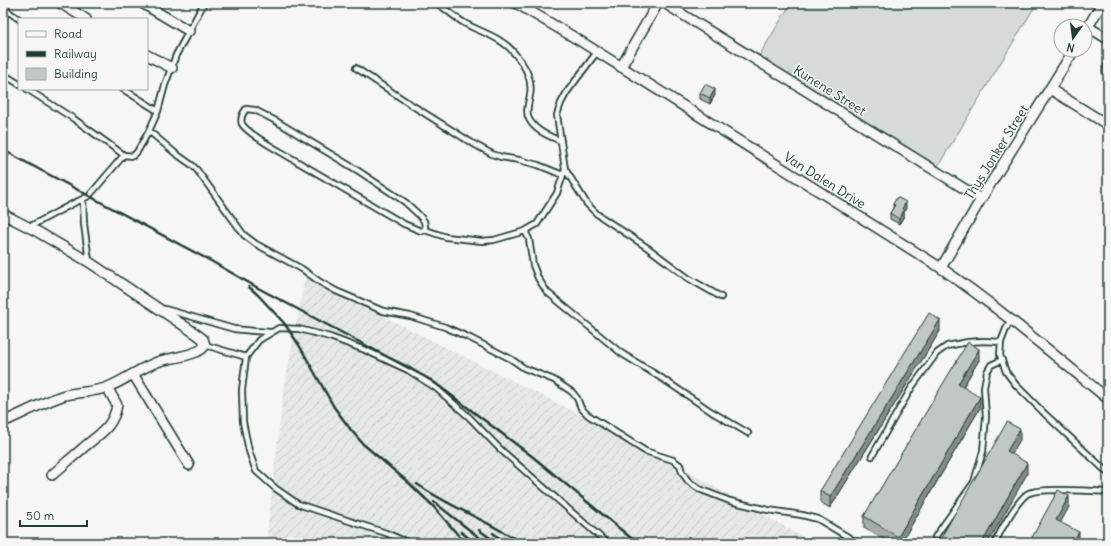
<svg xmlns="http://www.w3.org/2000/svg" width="1111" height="546" font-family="Delius,sans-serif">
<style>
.industrial{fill:url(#industrial-furrows)}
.pitch{fill:#d6dbd6;stroke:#7a8c85}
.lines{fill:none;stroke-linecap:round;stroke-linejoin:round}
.service-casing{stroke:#1f3d34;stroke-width:8}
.minor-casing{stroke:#1f3d34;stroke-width:12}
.service{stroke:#f6f6f2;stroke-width:4.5}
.minor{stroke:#f6f6f2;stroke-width:9}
.rail{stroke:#1f3d34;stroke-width:2.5}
.wall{fill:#a6aca8;stroke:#1f3d34}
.shaded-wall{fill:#878c88;stroke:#1f3d34}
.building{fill:#c1c8c3;stroke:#1f3d34}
.labels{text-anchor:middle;stroke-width:3;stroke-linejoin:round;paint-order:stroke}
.street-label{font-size:13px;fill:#1f3d34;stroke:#f6f6f2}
</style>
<defs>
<pattern id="industrial-furrows" width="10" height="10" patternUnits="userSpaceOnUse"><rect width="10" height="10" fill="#e6e8e4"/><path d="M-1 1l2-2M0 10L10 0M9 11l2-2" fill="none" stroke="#c5c8c4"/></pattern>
</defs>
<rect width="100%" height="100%" fill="#f6f6f2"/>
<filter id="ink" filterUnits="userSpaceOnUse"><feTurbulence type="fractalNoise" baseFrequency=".025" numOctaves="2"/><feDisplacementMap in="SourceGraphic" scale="8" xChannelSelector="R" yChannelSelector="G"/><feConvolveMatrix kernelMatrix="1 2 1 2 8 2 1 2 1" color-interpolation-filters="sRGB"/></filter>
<g filter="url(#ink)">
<path class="industrial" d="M 305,277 L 641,445 L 808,540 L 808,543 L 266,543 L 283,395 Z"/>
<path class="pitch" d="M 791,3 L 1037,3 L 938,166 L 759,56 Z"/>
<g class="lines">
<defs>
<path id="service" d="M 436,3 C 447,9 455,18 466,24 C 483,33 503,38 515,54 C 525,66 533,79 530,95 C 529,102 525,112 529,119 C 535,131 549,136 561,141
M 3,8 L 19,19
M 356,68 L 410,104 L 472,143 L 492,154 L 501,157 L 519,160 L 538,165 L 563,175
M 3,74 L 19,84
M 27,89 L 74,119 L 124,155 L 133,156 L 137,152 L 149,131 L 158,111 L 165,85 L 176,55 L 204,3
M 123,89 L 158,111
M 149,131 L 175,153 L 192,165 L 197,170 L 244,235 L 256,244 L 302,269 L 320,282 L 336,291 L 383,311 L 410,316 L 445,327 L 470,338 L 511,359 L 524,368 L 554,380 L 572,392 L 577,398 L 581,408 L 588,415 L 645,451 L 673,460 L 680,465 L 682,472 L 688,481 L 699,489 L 730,501 L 768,510 L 802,515 L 818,519 L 858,543
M 565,169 L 587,204 L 597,214 L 648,248 L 688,278 L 721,297
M 83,199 L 84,224 L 89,261
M 29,227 L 74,203 L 89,196 L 124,155
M 425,230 L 425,226 L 424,221 L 418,214 L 405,202 L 357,170 L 276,121 L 255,110 L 246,109 C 243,113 240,119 242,124 C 246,131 267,144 274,148 L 404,224 L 421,231 L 425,230 L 446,237 L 482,241 L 494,240 L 525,231 L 537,224 L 557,193 L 565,169 L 557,115 L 561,103 L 567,92 L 597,52
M 525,231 L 529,239 L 533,265 L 538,278 L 547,292 L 621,353 L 663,379 L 712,412 L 748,433
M 165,309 L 234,329 L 254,331 L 271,332
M 1011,320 L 1006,329 L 1001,342 L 1000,355 L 1006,372 L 1016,385 L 1046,415 L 1108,473
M 205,345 L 246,357
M 872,456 L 912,387 L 937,353 L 947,346 L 968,342 L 984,341 L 1001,342
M 935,537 L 974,482 L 983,451 L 986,417 L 984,387 L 987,372 L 991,365 L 1002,360
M 409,543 L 386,533 L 298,504 L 275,488 L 256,471 L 249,451 L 243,422 L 242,390 L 246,357 L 259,340 L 279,328 L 299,329 L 330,337 L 365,350 L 408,370 L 436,388 L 469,417 L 500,449 L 607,543
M 995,543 C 1000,531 1017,501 1027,494 C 1038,487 1093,491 1108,492"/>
<path id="minor" d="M 60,3 L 86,19
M 142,3 L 189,31
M 516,3 L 577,39 L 941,268 C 999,308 1053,354 1108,399
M 664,3 L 981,199
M 1088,27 L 1108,39
M 1085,32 L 1102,3
M 147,55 L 172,68
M 621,67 L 658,3
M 1050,89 L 1108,125
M 3,214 L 38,232 L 89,262 L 195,333 L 203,339 L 205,345 C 201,355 170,358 160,361 C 141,367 126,380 108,387 C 95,392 79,392 65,395 C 43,402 24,413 3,422
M 941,268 L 981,199 L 1074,50
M 133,374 L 189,465
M 52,475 C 62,466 73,457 83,448 C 99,434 113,428 117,405 L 107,387"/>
</defs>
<use href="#service" class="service-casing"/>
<use href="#minor" class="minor-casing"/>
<use href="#service" class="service"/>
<use href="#minor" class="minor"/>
<path class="rail" d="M 3,150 L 211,261 L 258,288 L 431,380 L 533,457 L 637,543
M 249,287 L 258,295 L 284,323 L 299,345 L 334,407 L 351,430 L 363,444 L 409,483 L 433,506 L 465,543
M 417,484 C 449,507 488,520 521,543
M 434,502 L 486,543
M 479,530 L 497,543
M 461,532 L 475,543
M 493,533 L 505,543"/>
</g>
<path class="wall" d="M 1108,59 L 1108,76 L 1102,73 L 1102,67 Z
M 700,93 L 715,95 L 710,104 L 700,99 Z
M 893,204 L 906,208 L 904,212 L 904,216 L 899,224 L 890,219 L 890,213 L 893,208 Z
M 940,331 L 830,508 L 820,502 L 820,491 Z
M 979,360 L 963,387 L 980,408 L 901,543 L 890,543 L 864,528 L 864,516 Z"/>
<path class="shaded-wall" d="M 715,89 L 715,95 L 710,104 L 710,98 Z
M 906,202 L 906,208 L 904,212 L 904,216 L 899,224 L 899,219 L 902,209 Z
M 940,320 L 940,331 L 830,508 L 830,497 Z
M 979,349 L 979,360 L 958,395 L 958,384 Z
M 980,397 L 980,408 L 901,543 L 898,543 L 898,537 Z
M 1020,429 L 1020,440 L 1007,462 L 1007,451 Z
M 1027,463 L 1027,474 L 988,543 L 982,543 Z
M 1069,496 L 1069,507 L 1056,531 L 1056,520 Z
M 1079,532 L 1079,543 L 1072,543 Z"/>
<path class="building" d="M 1108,59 L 1108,71 L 1102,67 Z
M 705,84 L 715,89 L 710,98 L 700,93 Z
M 897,197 L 906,202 L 902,209 L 904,210 L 899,219 L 890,213 L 895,205 L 893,204 Z
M 929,313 L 940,320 L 830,497 L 820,491 Z
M 968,342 L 979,349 L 958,384 L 980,397 L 898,537 L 864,516 Z
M 1007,422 L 1020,429 L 1007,451 L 1027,463 L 982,543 L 938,543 Z
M 1058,490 L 1069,496 L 1056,520 L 1079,532 L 1072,543 L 1029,543 Z"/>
</g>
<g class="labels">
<g class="street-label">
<text transform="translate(830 90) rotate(32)" y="5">Kunene Street</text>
<text transform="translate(996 152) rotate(-58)" y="5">Thys Jonker Street</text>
<text transform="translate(825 180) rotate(32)" y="5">Van Dalen Drive</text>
</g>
</g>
<rect width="1111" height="546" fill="none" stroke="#f6f6f2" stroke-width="16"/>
<rect x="8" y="8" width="1095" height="530" fill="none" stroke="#1f3d34" stroke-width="1.5" filter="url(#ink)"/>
<rect x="18" y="18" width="130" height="72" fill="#f6f6f2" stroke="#a0aca6"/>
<rect x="26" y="31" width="20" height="6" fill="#f6f6f2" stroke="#a0aca6"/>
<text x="54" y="38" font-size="12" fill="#1f3d34">Road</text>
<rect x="26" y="51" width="20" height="6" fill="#1f3d34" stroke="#a0aca6"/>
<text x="54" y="58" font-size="12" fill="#1f3d34">Railway</text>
<rect x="26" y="68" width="20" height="12" fill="#c1c8c3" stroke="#a0aca6"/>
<text x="54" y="78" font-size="12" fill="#1f3d34">Building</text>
<g transform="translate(1073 38) rotate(194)"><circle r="19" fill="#f6f6f2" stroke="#a0aca6"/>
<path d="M0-3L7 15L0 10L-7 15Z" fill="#1f3d34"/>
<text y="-6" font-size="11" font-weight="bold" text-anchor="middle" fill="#1f3d34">N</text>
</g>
<path d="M20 520v6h67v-6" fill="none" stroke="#1f3d34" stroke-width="2"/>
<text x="26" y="520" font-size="12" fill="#1f3d34" stroke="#f6f6f2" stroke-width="3" paint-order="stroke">50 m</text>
</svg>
